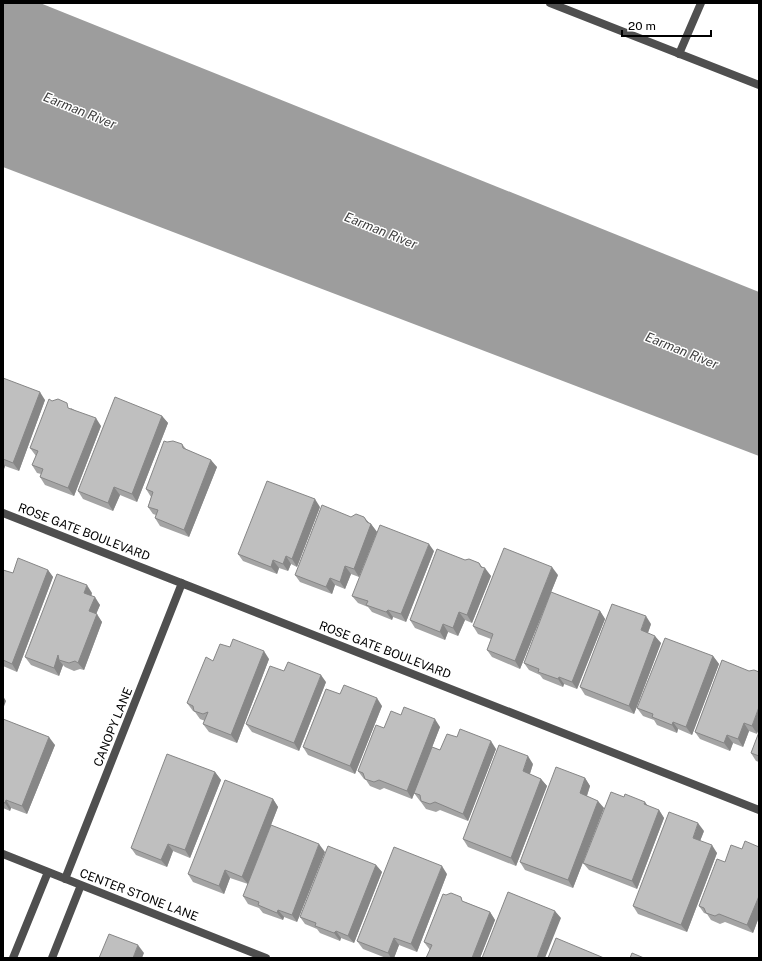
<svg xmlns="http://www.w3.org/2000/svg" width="762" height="961" font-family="'Public Sans',sans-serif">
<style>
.water{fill:#9d9d9d}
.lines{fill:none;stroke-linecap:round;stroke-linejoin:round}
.minor{stroke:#4f4f4f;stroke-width:8}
.tertiary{stroke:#4f4f4f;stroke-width:8}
.wall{fill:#a4a4a4}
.shaded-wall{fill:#868686}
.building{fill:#bfbfbf;stroke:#868686}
.labels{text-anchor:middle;stroke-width:3;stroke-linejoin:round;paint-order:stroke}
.street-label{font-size:12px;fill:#000;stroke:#fff}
.water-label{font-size:13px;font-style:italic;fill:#3e3e3e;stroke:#fff}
</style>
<rect width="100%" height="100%" fill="#fff"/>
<path class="water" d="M 3,3 L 40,3 L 759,292 L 759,456 L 3,167 Z"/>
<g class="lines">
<path class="minor" d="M 679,54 L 701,3
M 3,513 L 759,810
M 3,854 L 81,885 L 266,958
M 65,879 L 182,583
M 13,958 L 48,872
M 52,958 L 81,885"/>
<path class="tertiary" d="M 550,3 L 759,85"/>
</g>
<path class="wall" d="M 3,378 L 45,400 L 19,471 L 5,466 L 4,469 L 3,469 Z
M 71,408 L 101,426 L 74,496 L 45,485 L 40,477 L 41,474 L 37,473 L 32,465 L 36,456 L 30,448 Z
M 162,416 L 168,423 L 137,502 L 120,495 L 113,511 L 83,499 L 78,491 Z
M 167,442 L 182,444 L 186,449 L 217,467 L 189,537 L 160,526 L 155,518 L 156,515 L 153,514 L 148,507 L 151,497 L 146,489 Z
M 320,507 L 297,567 L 291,564 L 288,571 L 279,568 L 277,574 L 243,561 L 238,554 Z
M 351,517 L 371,524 L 377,532 L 359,577 L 351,574 L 345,589 L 335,585 L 332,594 L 300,582 L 295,575 Z
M 434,551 L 406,622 L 393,617 L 392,620 L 372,612 L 368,607 L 358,603 L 352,596 Z
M 465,560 L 479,563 L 482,567 L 491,576 L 472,623 L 465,620 L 458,636 L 448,632 L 445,640 L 415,628 L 410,620 Z
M 3,570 L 13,573 L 48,570 L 53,577 L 17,672 L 3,666 Z
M 558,575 L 520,669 L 492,657 L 487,650 L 491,639 L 478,634 L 473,626 Z
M 92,593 L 91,596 L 100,605 L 96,614 L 102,622 L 84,670 L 80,669 L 74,671 L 65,667 L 63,665 L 59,676 L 31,665 L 25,657 Z
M 600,611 L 605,619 L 577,689 L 564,684 L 563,687 L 543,679 L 540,675 L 529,670 L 524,663 Z
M 651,624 L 648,633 L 661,643 L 634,714 L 585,695 L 580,687 Z
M 230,647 L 269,659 L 237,743 L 209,732 L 203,724 L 205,721 L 200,719 L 195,712 L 193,711 L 187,703 L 213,661 Z
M 713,656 L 719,664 L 692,735 L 678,729 L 677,733 L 657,725 L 654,720 L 643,716 L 637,708 Z
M 722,660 L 757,734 L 749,731 L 743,747 L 733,743 L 730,751 L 700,739 L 695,732 Z
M 326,682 L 299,751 L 252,732 L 246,724 Z
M 340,694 L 382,706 L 355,774 L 308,755 L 303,747 Z
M 401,715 L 440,727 L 432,747 L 440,750 L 457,737 L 496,749 L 468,821 L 440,810 L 436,812 L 426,809 L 421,802 L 420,801 L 414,793 L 422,774 L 412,799 L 384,788 L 380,790 L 370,786 L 366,780 L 364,779 L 358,771 L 384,728 Z
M 3,719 L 55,745 L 27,814 L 11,808 L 10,811 L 3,808 Z
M 759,732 L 759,762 L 756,761 L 751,753 Z
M 533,764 L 530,774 L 541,779 L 547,786 L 516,866 L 468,847 L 463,839 Z
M 215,772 L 221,780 L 190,858 L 173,851 L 167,867 L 136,855 L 131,848 Z
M 585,778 L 590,786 L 587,796 L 604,808 L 573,888 L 525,870 L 520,862 Z
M 273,799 L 278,807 L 248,884 L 230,878 L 224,894 L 193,882 L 188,874 Z
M 648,806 L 659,810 L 664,818 L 637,889 L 589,870 L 583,863 Z
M 704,831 L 700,841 L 717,853 L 687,932 L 638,914 L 633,906 Z
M 759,847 L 759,917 L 753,933 L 725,922 L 720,924 L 711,920 L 707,914 L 704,913 L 699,906 L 725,862 L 742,849 Z
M 325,852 L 297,922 L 284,917 L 283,920 L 263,913 L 259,908 L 248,904 L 243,896 Z
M 376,865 L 382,872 L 354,943 L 341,938 L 340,941 L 320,933 L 317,929 L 305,924 L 300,917 Z
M 447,874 L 417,952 L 399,945 L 394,958 L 386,958 L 363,949 L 357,941 Z
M 465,902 L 490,912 L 495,920 L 480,958 L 426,958 L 430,950 L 424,942 Z"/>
<path class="shaded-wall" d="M 40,392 L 45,400 L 19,471 L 13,463 Z
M 162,416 L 168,423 L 137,502 L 132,494 Z
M 96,418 L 101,426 L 74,496 L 68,488 Z
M 211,460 L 217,467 L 189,537 L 184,530 Z
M 3,462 L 5,466 L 4,469 L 3,467 Z
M 114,487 L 120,495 L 113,511 L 108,503 Z
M 315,499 L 320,507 L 297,567 L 292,559 Z
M 364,517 L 370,524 L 371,524 L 377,532 L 359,577 L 354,569 L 367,522 Z
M 429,544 L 434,551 L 406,622 L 401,614 Z
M 286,556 L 291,564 L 288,571 L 283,564 Z
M 273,560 L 279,568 L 277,574 L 271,567 Z
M 479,563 L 484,571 L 485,568 L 491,576 L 472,623 L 467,615 L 481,567 Z
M 345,566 L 351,574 L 345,589 L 340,582 Z
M 552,567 L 558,575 L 520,669 L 515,661 Z
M 48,570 L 53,577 L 17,672 L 12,664 Z
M 330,578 L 335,585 L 332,594 L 326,587 Z
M 87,585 L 92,593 L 90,600 L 84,593 Z
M 95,597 L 100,605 L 94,619 L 89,611 Z
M 388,610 L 393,617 L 392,620 L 386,612 Z
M 600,611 L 605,619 L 577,689 L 572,682 Z
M 459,612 L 465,620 L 458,636 L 453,628 Z
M 97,614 L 102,622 L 84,670 L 78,663 Z
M 646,616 L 651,624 L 646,638 L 641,630 Z
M 443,624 L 448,632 L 445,640 L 440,632 Z
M 655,636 L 661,643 L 634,714 L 629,706 Z
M 264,651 L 269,659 L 237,743 L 231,735 Z
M 58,655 L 59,660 L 63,665 L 59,676 L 54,668 Z
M 713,656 L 719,664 L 692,735 L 686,727 Z
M 321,675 L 326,682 L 299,751 L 294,743 Z
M 559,677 L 564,684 L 563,687 L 558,679 Z
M 3,696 L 6,701 L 3,709 Z
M 377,698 L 382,706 L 355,774 L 350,766 Z
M 759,707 L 759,729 L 757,734 L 752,726 Z
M 435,719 L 440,727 L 412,799 L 407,791 Z
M 673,722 L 678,729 L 677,733 L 672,725 Z
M 744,723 L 749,731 L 743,747 L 738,739 Z
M 727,735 L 733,743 L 730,751 L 724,743 Z
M 49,737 L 55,745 L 27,814 L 22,806 Z
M 491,741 L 496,749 L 468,821 L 463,814 Z
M 528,756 L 533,764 L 528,779 L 523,771 Z
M 215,772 L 221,780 L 190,858 L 185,850 Z
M 585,778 L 590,786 L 585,801 L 580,793 Z
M 541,779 L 547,786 L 516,866 L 511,858 Z
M 273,799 L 278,807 L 248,884 L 242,877 Z
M 6,800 L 11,808 L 10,811 L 5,803 Z
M 598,801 L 604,808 L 573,888 L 568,880 Z
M 645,802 L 650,809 L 644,804 Z
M 659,810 L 664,818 L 637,889 L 632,881 Z
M 698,823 L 704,831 L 698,846 L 693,838 Z
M 168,844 L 173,851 L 167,867 L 161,860 Z
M 319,844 L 325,852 L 297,922 L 292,915 Z
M 712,845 L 717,853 L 687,932 L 681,925 Z
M 376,865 L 382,872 L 354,943 L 348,936 Z
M 442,866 L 447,874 L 417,952 L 411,944 Z
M 225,870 L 230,878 L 224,894 L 219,886 Z
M 759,896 L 759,917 L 753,933 L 747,925 Z
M 278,910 L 284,917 L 283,920 L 277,913 Z
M 555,911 L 561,918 L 545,958 L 537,958 Z
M 490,912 L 495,920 L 480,958 L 472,958 Z
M 336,931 L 341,938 L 340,941 L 334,933 Z
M 394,938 L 399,945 L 394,958 L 391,958 L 388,953 Z
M 138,945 L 144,953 L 142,958 L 133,958 Z"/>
<path class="building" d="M 3,378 L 40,392 L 13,463 L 3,459 Z
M 115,397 L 162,416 L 132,494 L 114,487 L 108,503 L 78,491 Z
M 49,399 L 52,401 L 58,399 L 67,403 L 68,408 L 96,418 L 68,488 L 40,477 L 43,469 L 32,465 L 38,451 L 30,448 Z
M 164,441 L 167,442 L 173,441 L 182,444 L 183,448 L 211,460 L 184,530 L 155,518 L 158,510 L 148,507 L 153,492 L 146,489 Z
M 267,481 L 315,499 L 292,559 L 286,556 L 283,564 L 273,560 L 271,567 L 238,554 Z
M 322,505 L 351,517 L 356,514 L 364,517 L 367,522 L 371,524 L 354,569 L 345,566 L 340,582 L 330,578 L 326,587 L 295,575 Z
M 380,525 L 429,544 L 401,614 L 388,610 L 386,612 L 366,605 L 368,601 L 352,596 Z
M 504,548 L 552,567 L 515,661 L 487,650 L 493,634 L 473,626 Z
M 437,549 L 465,560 L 469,559 L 479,563 L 481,567 L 485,568 L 467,615 L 459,612 L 453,628 L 443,624 L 440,632 L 410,620 Z
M 18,558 L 48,570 L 12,664 L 3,660 L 3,570 L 13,573 Z
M 57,574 L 87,585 L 84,593 L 95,597 L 89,611 L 97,614 L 78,663 L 75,661 L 69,663 L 59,660 L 58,655 L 54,668 L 25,657 Z
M 551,592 L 600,611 L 572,682 L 559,677 L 558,679 L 538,672 L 539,669 L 524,663 Z
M 612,604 L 646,616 L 641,630 L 655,636 L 629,706 L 580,687 Z
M 665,638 L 713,656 L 686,727 L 673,722 L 672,725 L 652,717 L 653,714 L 637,708 Z
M 233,639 L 264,651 L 231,735 L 203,724 L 208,712 L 203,714 L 194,711 L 193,706 L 187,703 L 206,657 L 213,661 L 220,644 L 230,647 Z
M 722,660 L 749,671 L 754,670 L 759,672 L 759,707 L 752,726 L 744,723 L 738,739 L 727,735 L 724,743 L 695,732 Z
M 288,662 L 321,675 L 294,743 L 246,724 L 270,666 L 284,671 Z
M 344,685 L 377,698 L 350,766 L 303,747 L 326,689 L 340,694 Z
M 404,707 L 435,719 L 407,791 L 379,780 L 374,782 L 365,779 L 363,773 L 358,771 L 376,725 L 384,728 L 391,711 L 401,715 Z
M 3,719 L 49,737 L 22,806 L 6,800 L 5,803 L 3,802 Z
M 460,729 L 491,741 L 463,814 L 435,802 L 430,804 L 421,801 L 420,795 L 414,793 L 432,747 L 440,750 L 447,734 L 457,737 Z
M 759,732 L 759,756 L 751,753 Z
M 499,745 L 528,756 L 523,771 L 541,779 L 511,858 L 463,839 Z
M 167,754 L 215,772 L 185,850 L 168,844 L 161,860 L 131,848 Z
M 556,767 L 585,778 L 580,793 L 598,801 L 568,880 L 520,862 Z
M 225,780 L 273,799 L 242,877 L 225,870 L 219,886 L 188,874 Z
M 611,792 L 624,797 L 625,794 L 645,802 L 644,804 L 659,810 L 632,881 L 583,863 Z
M 669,812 L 698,823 L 693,838 L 712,845 L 681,925 L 633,906 Z
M 271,825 L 319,844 L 292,915 L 278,910 L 277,913 L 258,905 L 259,902 L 243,896 Z
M 745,841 L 759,847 L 759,896 L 747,925 L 719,914 L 715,916 L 706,913 L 704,908 L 699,906 L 717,859 L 725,862 L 731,845 L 742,849 Z
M 328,846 L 376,865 L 348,936 L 336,931 L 334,933 L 315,926 L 316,923 L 300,917 Z
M 394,847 L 442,866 L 411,944 L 394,938 L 388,953 L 357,941 Z
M 508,892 L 555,911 L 537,958 L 482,958 Z
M 451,893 L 461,897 L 462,901 L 490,912 L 472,958 L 426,958 L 432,945 L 424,942 L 443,894 L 446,895 Z
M 109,934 L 138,945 L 133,958 L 99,958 Z
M 556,938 L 604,958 L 548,958 Z
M 632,953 L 644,958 L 630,958 Z"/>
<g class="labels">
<g class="street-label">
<text transform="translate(84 532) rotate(21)" y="4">ROSE GATE BOULEVARD</text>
<text transform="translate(385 650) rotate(21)" y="4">ROSE GATE BOULEVARD</text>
<text transform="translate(113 727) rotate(-68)" y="4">CANOPY LANE</text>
<text transform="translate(139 895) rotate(21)" y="4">CENTER STONE LANE</text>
</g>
<g class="water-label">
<text transform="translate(80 110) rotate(22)" y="5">Earman River</text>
<text transform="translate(381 230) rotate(22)" y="5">Earman River</text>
<text transform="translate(682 350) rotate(22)" y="5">Earman River</text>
</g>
</g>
<rect width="762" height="961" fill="none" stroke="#000000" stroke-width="8"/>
<path d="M622 30v6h89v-6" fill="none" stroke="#000000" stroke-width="2"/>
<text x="628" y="30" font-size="12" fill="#000000" stroke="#ffffff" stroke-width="3" paint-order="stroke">20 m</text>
</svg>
